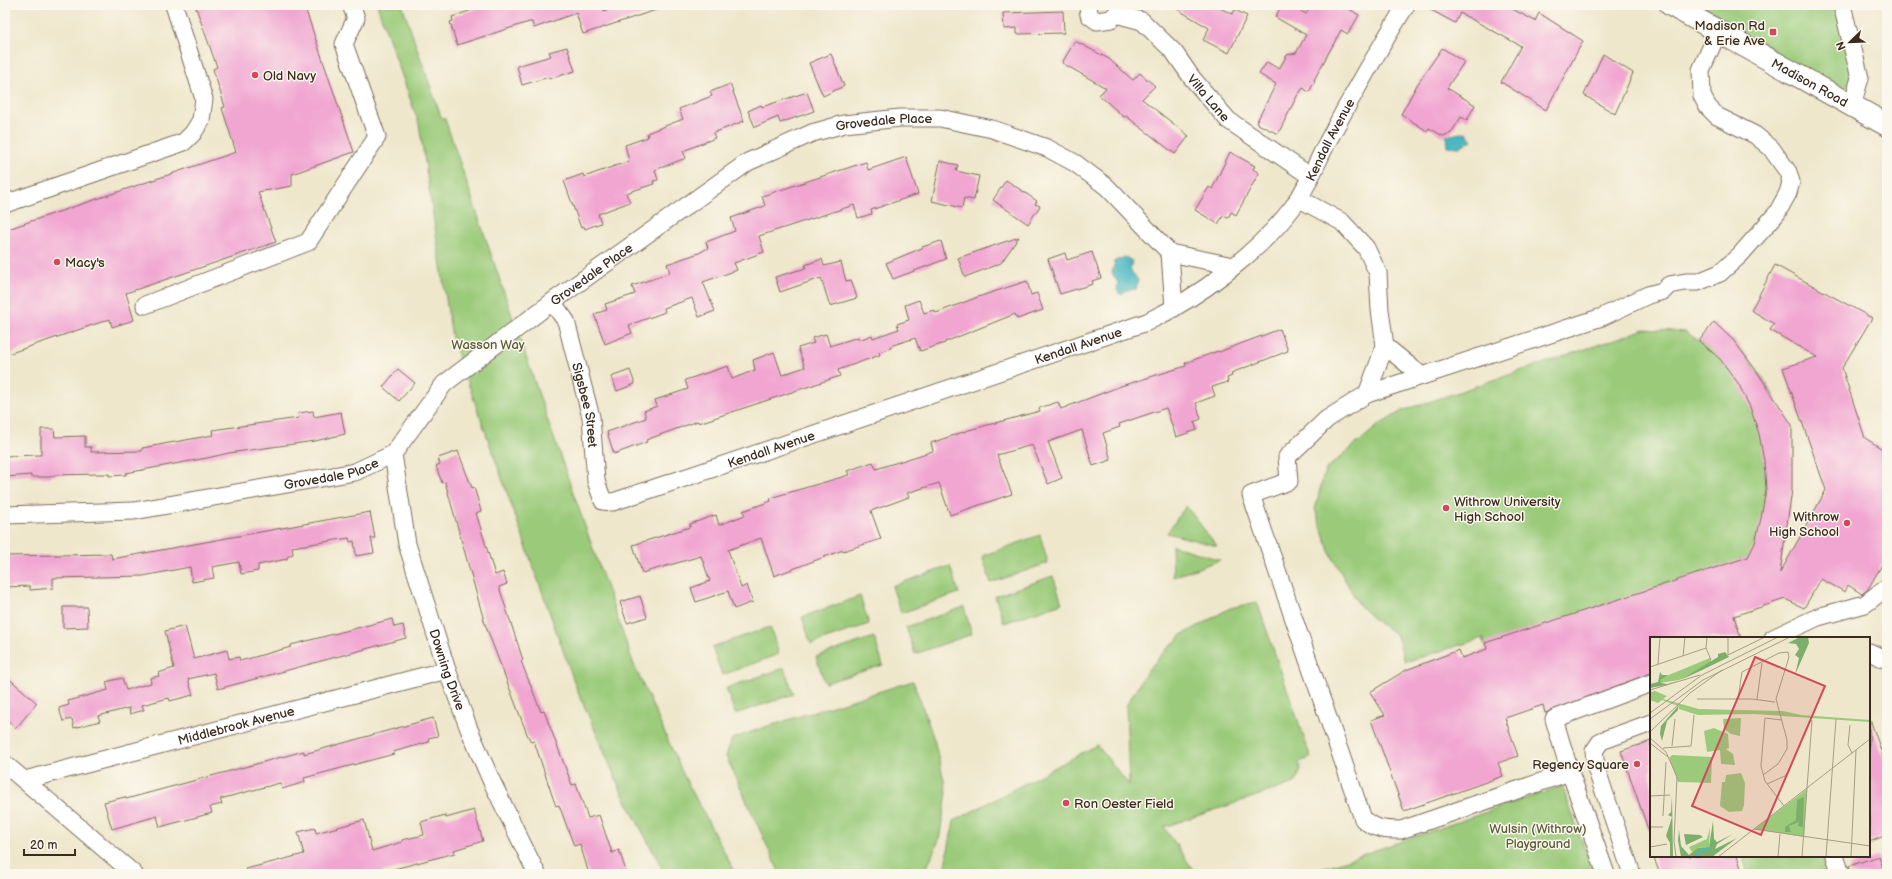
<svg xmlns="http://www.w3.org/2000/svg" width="1892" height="879" font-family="'Balsamiq Sans',sans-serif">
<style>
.green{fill:#9bcb7a;stroke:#6b7a4c}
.water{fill:#49b8c1;stroke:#427170}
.building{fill:#f1a5d1}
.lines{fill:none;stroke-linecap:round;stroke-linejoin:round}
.minor-casing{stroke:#7a6c5b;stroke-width:19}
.major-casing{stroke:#7a6c5b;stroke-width:24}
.minor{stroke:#fff;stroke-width:17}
.major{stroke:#fff;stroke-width:22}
.poi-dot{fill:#d1495b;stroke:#fbf7ec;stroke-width:1.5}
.labels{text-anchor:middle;stroke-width:3;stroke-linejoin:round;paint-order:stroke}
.poi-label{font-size:13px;fill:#3b2a1e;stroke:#fbf7ec;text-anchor:start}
.street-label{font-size:13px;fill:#3b2a1e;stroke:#fbf7ec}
.park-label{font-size:13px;fill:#585a3a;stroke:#fbf7ec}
.inset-river{fill:none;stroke:#49b8c1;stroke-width:2}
.inset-road{fill:none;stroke:#a79b86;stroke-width:1}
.view{fill:#d1495b;fill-opacity:0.15;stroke:#d1495b;stroke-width:2}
.inset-edge{fill:none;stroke:#3b2a1e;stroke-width:2}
</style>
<rect width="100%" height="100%" fill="#fbf7ec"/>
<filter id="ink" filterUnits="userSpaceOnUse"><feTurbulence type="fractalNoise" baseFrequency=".025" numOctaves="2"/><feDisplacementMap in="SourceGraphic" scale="8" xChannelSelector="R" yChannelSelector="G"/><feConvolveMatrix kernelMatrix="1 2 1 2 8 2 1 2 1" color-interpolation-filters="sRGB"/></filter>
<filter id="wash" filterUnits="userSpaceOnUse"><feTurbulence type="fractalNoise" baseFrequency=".012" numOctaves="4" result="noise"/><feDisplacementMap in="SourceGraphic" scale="16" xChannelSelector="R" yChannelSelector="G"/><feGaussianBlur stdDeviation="0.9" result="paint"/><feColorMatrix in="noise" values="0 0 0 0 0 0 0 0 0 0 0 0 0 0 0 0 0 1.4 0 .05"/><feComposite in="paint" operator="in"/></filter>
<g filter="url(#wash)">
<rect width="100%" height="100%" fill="#efe7cc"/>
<path class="green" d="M 377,5 L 402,5 L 441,117 L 445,119 L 549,424 L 634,665 L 685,778 L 736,874 L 665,874 L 623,795 L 576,687 L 452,338 L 419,124 Z
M 1671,5 L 1842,5 L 1856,57 L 1852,105 Z
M 1645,329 L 1686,332 L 1699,341 L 1733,340 C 1747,358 1764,376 1774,397 C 1799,450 1794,497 1779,552 L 1494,671 L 1483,638 L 1405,662 L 1397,636 L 1373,619 L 1359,605 L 1329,551 L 1315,509 L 1325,470 L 1379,425 L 1402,411 Z
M 1186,506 L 1217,546 L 1167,533 Z
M 1040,535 L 1048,563 L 991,583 L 982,556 Z
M 1172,545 L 1220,560 L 1173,577 Z
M 950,566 L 959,593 L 901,613 L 892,586 Z
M 1053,576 L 1062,603 L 1004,623 L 995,596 Z
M 860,596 L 869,624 L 811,644 L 802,617 Z
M 1257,602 L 1311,758 L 1299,762 L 1301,770 L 1295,783 L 1164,827 L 1196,874 L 943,874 L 954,821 L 1097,745 L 1129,785 L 1126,706 L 1147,671 L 1163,653 L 1182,635 L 1230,608 Z
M 964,607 L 972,634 L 915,654 L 906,627 Z
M 770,627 L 779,654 L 722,675 L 712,647 Z
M 874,637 L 883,665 L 825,683 L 816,657 Z
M 784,668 L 794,694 L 735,714 L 726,688 Z
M 913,681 L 934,739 L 947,793 L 939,840 L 924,874 L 780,874 L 726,756 L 732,739 L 762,728 Z
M 1562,786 L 1594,874 L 1306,874 Z
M 1742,856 L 1830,856 L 1836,874 L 1748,874 Z"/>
<path class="water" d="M 1466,132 L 1472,140 L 1459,147 L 1447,146 L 1446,136 Z
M 1125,257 L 1132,261 L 1130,270 L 1138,280 L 1136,289 L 1128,290 L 1121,295 L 1117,291 L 1118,283 L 1112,273 L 1115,261 Z"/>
<g id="blocks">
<path class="building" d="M 195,5 L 304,5 L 354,152 L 292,174 L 292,186 L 258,192 L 276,242 L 126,293 L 134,320 L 112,327 L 110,319 L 5,355 L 5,230 L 236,152 L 222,108 L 225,107 L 213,69 L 217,67 Z
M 486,5 L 488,9 L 501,5 L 602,5 L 604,11 L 621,5 L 664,5 L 665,7 L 583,34 L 576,13 L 534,28 L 532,22 L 529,22 L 457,45 L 450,22 L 453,21 L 452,17 Z
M 1170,5 L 1214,5 L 1232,14 L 1235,10 L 1247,16 L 1229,53 L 1203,40 L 1209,28 Z
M 1282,5 L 1291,5 L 1306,14 L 1311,5 L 1342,5 L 1359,15 L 1348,34 L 1341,30 L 1314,80 L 1315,81 L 1309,92 L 1303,88 L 1297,96 L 1278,134 L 1256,123 L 1276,84 L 1259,74 L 1267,62 L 1279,69 L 1287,55 L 1296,53 L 1306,35 L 1275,17 Z
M 1422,5 L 1505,5 L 1535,21 L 1539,13 L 1583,41 L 1546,110 L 1501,82 L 1521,46 L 1460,13 L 1455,23 Z
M 1063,11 L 1064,33 L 1017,34 L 1017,28 L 1004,29 L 1003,13 Z
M 1075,41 L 1109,59 L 1133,80 L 1140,73 L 1155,86 L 1142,99 L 1189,136 L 1175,154 L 1126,116 L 1124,117 L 1099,95 L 1106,88 L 1062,63 Z
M 567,47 L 575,71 L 549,79 L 549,77 L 522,85 L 517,66 L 551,56 L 549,52 Z
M 1442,48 L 1464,62 L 1447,88 L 1475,105 L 1467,120 L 1461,117 L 1451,133 L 1443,136 L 1429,128 L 1427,131 L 1401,114 L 1417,85 Z
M 831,54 L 844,86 L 823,96 L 809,63 Z
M 1603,54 L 1633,73 L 1615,114 L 1584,95 Z
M 730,84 L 744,121 L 713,133 L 715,138 L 683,151 L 686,158 L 655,170 L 658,180 L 653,181 L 654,184 L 626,193 L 630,202 L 598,214 L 601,223 L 585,229 L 584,226 L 581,228 L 564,181 L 583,174 L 584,177 L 629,161 L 625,145 L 648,137 L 647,133 L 683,119 L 679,109 L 712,96 L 710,92 Z
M 807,92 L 814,111 L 780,123 L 778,117 L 755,127 L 748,111 L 761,105 L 762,107 Z
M 1230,152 L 1255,166 L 1253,169 L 1259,173 L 1236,215 L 1231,212 L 1228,218 L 1223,216 L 1218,224 L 1195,210 L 1209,187 L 1212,189 Z
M 906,157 L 918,194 L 871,210 L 872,214 L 858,218 L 854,205 L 759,236 L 764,252 L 734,263 L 737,270 L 703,282 L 715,311 L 699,317 L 692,298 L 664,308 L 665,312 L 629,325 L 632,333 L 605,344 L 594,314 L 607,310 L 605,304 L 635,294 L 632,286 L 670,273 L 667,264 L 699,253 L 708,248 L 706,242 L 735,231 L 731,218 L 765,206 L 762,196 L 866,162 L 868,170 Z
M 940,161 L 958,165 L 956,171 L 979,176 L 974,200 L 964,198 L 962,208 L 932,201 Z
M 1006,180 L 1037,201 L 1035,204 L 1040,206 L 1028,224 L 993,200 Z
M 1019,237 L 1001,263 L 965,277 L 958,258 Z
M 941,241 L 946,259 L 893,279 L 886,263 L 922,248 L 922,247 Z
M 1092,252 L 1101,278 L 1092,281 L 1093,284 L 1060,294 L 1048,259 L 1065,253 L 1067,260 Z
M 822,259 L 824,266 L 841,262 L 846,281 L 851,280 L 857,298 L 830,306 L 821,278 L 780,292 L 775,277 L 806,268 L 805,265 Z
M 1775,265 L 1872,318 L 1842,368 L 1865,438 L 1887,452 L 1887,556 L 1868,589 L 1862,594 L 1848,585 L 1845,592 L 1821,579 L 1804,608 L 1785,599 L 1734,616 L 1741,638 L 1651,638 L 1651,673 L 1545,713 L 1543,705 L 1505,718 L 1518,756 L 1498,763 L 1503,776 L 1404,811 L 1371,720 L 1385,715 L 1370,692 L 1406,670 L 1459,650 L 1462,658 L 1487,649 L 1485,643 L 1748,557 L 1755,543 L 1761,518 L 1766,489 L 1764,461 L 1759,434 L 1750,407 L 1738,383 L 1720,359 L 1699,341 L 1714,322 L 1733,340 L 1756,370 L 1792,425 L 1792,490 L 1780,573 L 1826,490 L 1783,368 L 1817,357 L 1770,330 L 1774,324 L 1751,310 Z
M 1027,281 L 1031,295 L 1037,293 L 1043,310 L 1017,319 L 1015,314 L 945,342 L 945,343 L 920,351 L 915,338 L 890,346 L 891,348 L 879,352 L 880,355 L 838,370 L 840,376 L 699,423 L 698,421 L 646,440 L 647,442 L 614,454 L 607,432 L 646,418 L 644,411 L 657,406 L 655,400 L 688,389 L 685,380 L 728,366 L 732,379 L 755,370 L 753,360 L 774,352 L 782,375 L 805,367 L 798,348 L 814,343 L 812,338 L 826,334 L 830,346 L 858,337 L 859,340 L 872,335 L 873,338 L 899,329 L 897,324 L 909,320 L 905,305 L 919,300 L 924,313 L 934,310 L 936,313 L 978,297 Z
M 1280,329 L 1288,351 L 1231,373 L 1232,376 L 1227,378 L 1228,382 L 1212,387 L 1215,396 L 1196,403 L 1201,419 L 1194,422 L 1197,430 L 1176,437 L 1166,408 L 1119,424 L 1120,427 L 1103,433 L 1111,460 L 1093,466 L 1082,430 L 1048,442 L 1062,478 L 1048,484 L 1032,445 L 997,455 L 1012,494 L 950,515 L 939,483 L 907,493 L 909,497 L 871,511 L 881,539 L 843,551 L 843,550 L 774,576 L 761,538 L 728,550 L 741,588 L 747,585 L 753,602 L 734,609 L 728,591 L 696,602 L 691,588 L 710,581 L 701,556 L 642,573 L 633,545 L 690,527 L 690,524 L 716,515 L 719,525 L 745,515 L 743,511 L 771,501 L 770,498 L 849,475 L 847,471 L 873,462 L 876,469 L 933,451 L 931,443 L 969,430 L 1040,411 L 1039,408 L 1058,402 L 1061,409 L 1121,386 L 1186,366 L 1185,363 L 1218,351 L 1219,352 Z
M 398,369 L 415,383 L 399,401 L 383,387 Z
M 630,370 L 635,384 L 617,391 L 611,377 Z
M 313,411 L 314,417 L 341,412 L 345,434 L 315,441 L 229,453 L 207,458 L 126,473 L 126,475 L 109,476 L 109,474 L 99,474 L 55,475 L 50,477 L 31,477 L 31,475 L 5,477 L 5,456 L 41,455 L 41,429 L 54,429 L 55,437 L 85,436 L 85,447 L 91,447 L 91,452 L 142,451 L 142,448 L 213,435 L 212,430 L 299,418 L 298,413 Z
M 458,451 L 472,488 L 474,487 L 481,511 L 476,513 L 495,575 L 503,572 L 507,584 L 499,587 L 523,660 L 521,661 L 541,712 L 544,711 L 572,785 L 576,784 L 588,818 L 599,815 L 612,853 L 619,850 L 627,874 L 589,874 L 580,844 L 574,846 L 559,805 L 556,806 L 553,798 L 534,741 L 531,742 L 527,734 L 485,624 L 445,482 L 442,483 L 436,466 L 440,464 L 438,458 Z
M 370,512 L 375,538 L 371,538 L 374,553 L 356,556 L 354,541 L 350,542 L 349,538 L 292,547 L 293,554 L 287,557 L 287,559 L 258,565 L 258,571 L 241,574 L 239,562 L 212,567 L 214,578 L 192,582 L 190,567 L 143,576 L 53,578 L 53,588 L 30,590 L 30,586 L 5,587 L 5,556 L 111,554 L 112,559 Z
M 640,596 L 647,617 L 627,623 L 620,602 Z
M 63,607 L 87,607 L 88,627 L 63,628 Z
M 392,619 L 394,627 L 403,625 L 406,638 L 218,689 L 214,673 L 188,679 L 193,695 L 170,701 L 169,698 L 142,705 L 144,710 L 130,714 L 129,708 L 98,716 L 100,721 L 74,728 L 72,719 L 63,721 L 59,708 L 69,705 L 68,701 L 108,690 L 106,682 L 122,678 L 126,690 L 151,683 L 150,678 L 159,676 L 158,673 L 174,668 L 165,631 L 185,626 L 194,659 L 227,650 L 229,659 L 239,657 L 240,661 L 291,647 L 291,645 Z
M 5,675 L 37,703 L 16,728 L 5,718 Z
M 433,718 L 438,736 L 428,738 L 429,742 L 393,752 L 394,754 L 304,778 L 305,782 L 282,789 L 280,783 L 220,799 L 222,804 L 210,807 L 212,813 L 160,827 L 157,816 L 112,829 L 104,802 L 125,797 L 126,799 L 304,751 L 304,754 Z
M 1869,722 L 1871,722 L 1887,768 L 1887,835 L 1869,842 Z
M 1651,741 L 1651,831 L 1649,832 L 1621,751 Z
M 474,810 L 483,841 L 454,850 L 455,853 L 375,874 L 246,874 L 246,869 L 304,854 L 298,832 L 315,828 L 316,833 L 364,820 L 372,851 L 402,842 L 402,840 L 424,835 L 421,822 L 445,815 L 446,818 Z
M 1653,856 L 1737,856 L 1743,874 L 1660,874 Z
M 1879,856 L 1885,874 L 1851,874 L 1849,866 Z"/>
</g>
</g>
<g filter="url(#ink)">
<use href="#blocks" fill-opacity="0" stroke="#7a6c5b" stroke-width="1"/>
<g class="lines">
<defs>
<g id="minor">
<path d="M 1088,5 L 1089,15 L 1097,21 L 1111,19 L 1116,14"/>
<path d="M 1842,5 L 1860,78 L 1852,105"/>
<path id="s1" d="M 1116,14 L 1142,21 L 1174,52 L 1192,78 L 1228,120 L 1310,176"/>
<path d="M 1298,198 L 1342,222 L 1366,248 L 1378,273 L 1380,310 L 1385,346 L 1367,394 L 1327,419 L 1287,457 L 1289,481 L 1251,495 L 1363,819 C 1375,830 1386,830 1401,830 L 1570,772"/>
<path d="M 5,204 L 184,142 L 193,133 L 201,120 L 204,99 L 174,5"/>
<path d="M 1170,253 L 1174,308"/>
<path id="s2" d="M 552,302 L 566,321 L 582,383 L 591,417 L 596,481 L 603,501 L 613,502 L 1147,322 C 1199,297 1258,253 1293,207 C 1308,187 1317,161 1329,139 C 1353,94 1379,49 1406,5"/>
<path d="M 145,305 L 308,242 L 377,137 L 344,44 L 356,18 L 351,5"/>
<path d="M 1385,346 L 1422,376"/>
<path d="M 1367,394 L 1602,317 L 1648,295 L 1663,291 L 1669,285 L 1686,282 L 1698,282 L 1720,273 L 1740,255 L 1777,213 L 1788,193 L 1791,182 L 1788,172 L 1771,148 L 1755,135 L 1717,116 L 1708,107 L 1702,96 L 1701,70 L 1718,32"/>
<path id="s3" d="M 393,454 L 407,544 L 447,670 L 469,729 L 491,780 L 537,874"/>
<path id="s4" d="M 5,515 L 134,511 L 355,472 L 393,454 L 444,384 L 552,302 L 748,162 L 812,133 L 844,124 L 900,118 L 940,118 L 992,129 L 1047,148 L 1075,163 L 1107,187 L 1170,253 L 1233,266"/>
<path d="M 1773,638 L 1818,617 L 1865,604 L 1887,587"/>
<path d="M 1869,652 L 1887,660"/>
<path d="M 5,764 L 134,874"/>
<path id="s5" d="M 25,780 L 447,670"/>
<path d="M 1835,856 L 1841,874"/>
<path d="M 1606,874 L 1570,772 L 1554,719 L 1651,683"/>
<path d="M 1632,874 L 1596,768 L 1594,751 L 1601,741 L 1651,723"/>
</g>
<g id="major">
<path id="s6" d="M 1671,5 L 1887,125"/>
</g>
</defs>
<use href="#minor" class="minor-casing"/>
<use href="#major" class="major-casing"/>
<use href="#minor" class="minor"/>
<use href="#major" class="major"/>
</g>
</g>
<g class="poi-dot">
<rect x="1769" y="28" width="8" height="8" rx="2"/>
<circle cx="255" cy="75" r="4"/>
<circle cx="57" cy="262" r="4"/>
<circle cx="1446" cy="508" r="4"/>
<circle cx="1847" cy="523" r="4"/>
<circle cx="1637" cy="764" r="4"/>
<circle cx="1066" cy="803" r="4"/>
</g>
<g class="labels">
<g class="poi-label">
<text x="1765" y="30" text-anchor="end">Madison Rd<tspan x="1765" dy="15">&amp; Erie Ave</tspan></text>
<text x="263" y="80">Old Navy</text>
<text x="65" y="267">Macy's</text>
<text x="1454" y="506">Withrow University<tspan x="1454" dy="15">High School</tspan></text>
<text x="1839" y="521" text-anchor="end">Withrow<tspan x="1839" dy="15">High School</tspan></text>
<text x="1629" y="769" text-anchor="end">Regency Square</text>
<text x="1074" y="808">Ron Oester Field</text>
</g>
<g class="street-label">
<text dy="5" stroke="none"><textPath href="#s6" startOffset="159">Madison Road</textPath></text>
<text dy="5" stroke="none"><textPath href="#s1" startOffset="129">Villa Lane</textPath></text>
<text dy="5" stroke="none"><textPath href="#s4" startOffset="1002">Grovedale Place</textPath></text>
<text dy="5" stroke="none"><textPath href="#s2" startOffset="1046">Kendall Avenue</textPath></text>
<text dy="5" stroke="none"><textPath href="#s4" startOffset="666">Grovedale Place</textPath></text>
<text dy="5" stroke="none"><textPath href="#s2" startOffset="709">Kendall Avenue</textPath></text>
<text dy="5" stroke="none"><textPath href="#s2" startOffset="110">Sigsbee Street</textPath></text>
<text dy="5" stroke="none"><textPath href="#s2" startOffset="385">Kendall Avenue</textPath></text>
<text dy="5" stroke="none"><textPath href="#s4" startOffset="330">Grovedale Place</textPath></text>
<text dy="5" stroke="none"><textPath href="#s3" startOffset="223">Downing Drive</textPath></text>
<text dy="5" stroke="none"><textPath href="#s5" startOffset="218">Middlebrook Avenue</textPath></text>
</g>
<g class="park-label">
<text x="488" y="349">Wasson Way</text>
<text x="1538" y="833">Wulsin (Withrow)<tspan x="1538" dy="15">Playground</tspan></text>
</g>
</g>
<g transform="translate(1650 637)">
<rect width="220" height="220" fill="#efe7cc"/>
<path d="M 60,21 L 62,27 L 29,43 L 10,46 L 9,42 ZM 5,54 L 17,59 L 13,62 L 49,72 L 133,74 L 151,78 L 220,83 L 220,85 L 104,77 L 48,78 L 29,72 L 28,69 L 12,63 L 8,66 L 0,63 L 0,55 ZM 91,81 L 90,99 L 81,97 L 74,92 L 73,82 ZM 64,91 L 78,97 L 79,111 L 76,112 L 83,117 L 85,128 L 71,127 L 70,113 L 57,115 L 54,94 ZM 22,118 L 62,120 L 61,146 L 28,145 L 19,121 ZM 91,136 L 95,146 L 94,168 L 92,174 L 79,175 L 70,169 L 72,145 L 75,145 L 76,138 ZM 157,152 L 154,200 L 104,192 ZM 60,191 L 59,210 L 47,211 L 42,215 L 39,210 L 57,202 Z" fill="#9bcb7a"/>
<path d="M 150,0 L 158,0 L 159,6 L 145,38 L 149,21 L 145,18 L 149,12 L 146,7 L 138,6 ZM 75,15 L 79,20 L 48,35 L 30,43 L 16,48 L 0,51 L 0,47 L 8,45 L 10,35 L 12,38 L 18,38 L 10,43 L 11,46 L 17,47 L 30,43 L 68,20 L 68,17 ZM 28,69 L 28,73 L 17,84 L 12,104 L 10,97 L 11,89 ZM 22,159 L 23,220 L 20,220 L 20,206 L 16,199 L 22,180 L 18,178 L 21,175 ZM 154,160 L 153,190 L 148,189 L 149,185 L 139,189 L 141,195 L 135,195 L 135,190 L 146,183 L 147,163 ZM 63,184 L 64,202 L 67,205 L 83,197 L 67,207 L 65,212 L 87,201 L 62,220 L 31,220 L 28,203 L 29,193 L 31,209 L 39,218 L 47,211 L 59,210 ZM 34,197 L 50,198 L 53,200 L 36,208 Z" fill="#7caf6a"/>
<path class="inset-river" d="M 45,220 L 52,213 L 60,211"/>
<path class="inset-road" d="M 57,0 L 56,11 L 61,23M 78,0 L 78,18 L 115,0M 33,19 L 35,0M 8,27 L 10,0M 0,30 L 56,11M 0,53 L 50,38M 47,62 L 102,62 L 125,65M 88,62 L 92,35 L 129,16 L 138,15 L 139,20 L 126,62 L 137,103 L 137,112 L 128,127 L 113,138M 107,62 L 112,26M 0,76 L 52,38 L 128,0M 0,82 L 53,43 L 140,0M 132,83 L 115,81 L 111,129 L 115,144 L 134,169M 200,88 L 198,108 L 202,116M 0,95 L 40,56 L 72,33M 0,101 L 16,115 L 27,140 L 24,204 L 26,220M 0,106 L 18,120M 22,109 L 25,82M 13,111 L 41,109 L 44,78M 117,147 L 135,139 L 138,135 L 136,137M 0,159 L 20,158M 13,179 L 16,125M 0,190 L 13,190M 104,192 L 220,209M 0,210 L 17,207M 68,220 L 220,102M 128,220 L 130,197M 152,220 L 162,83M 176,220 L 186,82M 201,220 L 206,113"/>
<path class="view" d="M 105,20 L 175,49 L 111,198 L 42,169 Z"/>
<rect width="220" height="220" class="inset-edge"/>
</g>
<rect width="1892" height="879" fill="none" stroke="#fbf7ec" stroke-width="20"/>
<g transform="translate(1850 42) rotate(247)" stroke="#fbf7ec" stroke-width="3" paint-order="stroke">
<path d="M0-3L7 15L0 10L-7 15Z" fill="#3b2a1e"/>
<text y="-6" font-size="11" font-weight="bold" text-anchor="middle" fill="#3b2a1e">N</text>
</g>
<path d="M24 849v6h51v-6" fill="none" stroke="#3b2a1e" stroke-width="2"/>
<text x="30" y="849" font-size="12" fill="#3b2a1e" stroke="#fbf7ec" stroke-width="3" paint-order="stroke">20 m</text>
</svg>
